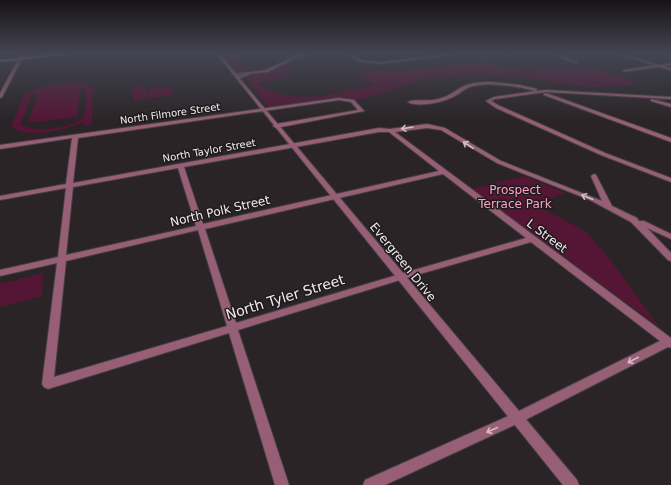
<svg xmlns="http://www.w3.org/2000/svg" width="671" height="485" font-family="'DejaVu Sans',sans-serif">
<style>
.green{fill:#541634;fill-rule:evenodd}
.lines{fill:none;stroke-linecap:round;stroke-linejoin:round}
.minor-casing{stroke:#464042;stroke-width:2}
.tertiary-casing{stroke:#464042;stroke-width:2}
.secondary-casing{stroke:#464042;stroke-width:2}
.minor{fill:#965f75;fill-rule:evenodd}
.tertiary{fill:#965f75;fill-rule:evenodd}
.secondary{fill:#d67da2;fill-rule:evenodd}
.oneway{stroke:#d1bbc4}
.labels{text-anchor:middle;stroke-width:3;stroke-linejoin:round;paint-order:stroke}
.far-street-label{font-size:10px;fill:#f1ecee;stroke:#211b1d}
.park-label{font-size:12px;fill:#fca2c6;stroke:#211b1d}
.street-label{font-size:12px;fill:#f1ecee;stroke:#211b1d}
.near-street-label{font-size:14px;fill:#f1ecee;stroke:#211b1d}
</style>
<rect width="100%" height="100%" fill="#2a2426"/>
<path class="green" d="M 223,53 L 232,53 L 247,71 L 236,71 Z
M 297,57 L 300,57 L 290,67 L 289,77 L 257,83 C 262,85 266,89 271,91 C 303,104 342,92 374,85 L 359,72 L 386,70 L 390,72 L 433,67 L 439,69 L 448,68 L 443,65 L 484,60 L 508,69 L 531,71 L 562,67 L 581,69 L 588,67 L 639,83 L 627,86 L 606,85 L 596,87 L 580,86 L 518,77 L 463,75 L 437,78 L 428,78 L 366,98 L 354,100 L 343,97 L 268,107 L 244,76 L 265,73 L 281,67 Z
M 67,82 L 84,83 L 93,87 L 92,124 L 84,126 L 84,122 C 68,129 27,140 12,127 L 12,124 L 24,94 L 41,87 ZM 86,87 C 86,95 87,108 84,115 C 79,128 30,134 21,124 L 32,93 L 38,93 L 28,123 L 77,117 L 80,88 Z
M 144,86 L 148,99 L 134,101 L 131,87 Z
M 164,87 L 171,87 L 174,95 L 149,98 L 147,89 Z
M 524,176 L 566,193 L 533,203 L 585,231 L 610,259 L 659,327 L 472,189 Z
M 43,273 L 42,296 L 0,307 L 0,284 Z"/>
<g class="lines">
<defs>
<path id="minor" d="M 308,53 L 318,53 L 298,57 L 268,72 L 234,75 L 232,74 L 266,70 L 296,55 Z
M 344,53 L 348,53 L 362,60 L 381,62 L 454,53 L 467,53 L 381,64 L 360,62 Z
M 613,53 L 619,53 L 659,65 L 671,63 L 671,65 L 665,66 L 671,68 L 671,70 L 659,67 L 623,72 L 624,70 L 654,65 Z
M 556,54 L 558,54 L 578,62 L 575,63 L 556,56 Z
M 19,58 L 22,59 L 2,97 L 0,98 L 0,93 Z
M 492,82 L 520,85 L 537,89 L 536,91 L 546,90 L 671,97 L 671,99 L 546,92 L 495,99 L 491,101 L 500,106 L 605,153 L 671,178 L 671,182 L 601,155 L 496,108 L 486,101 L 494,97 L 535,91 C 515,86 494,82 474,86 C 466,87 462,92 455,96 C 445,102 418,108 408,102 C 414,99 425,101 433,100 C 448,98 452,92 464,86 C 472,82 483,82 492,82 Z
M 546,93 L 671,138 L 671,142 L 544,95 L 544,94 Z
M 339,98 L 354,100 L 364,111 L 276,128 L 273,126 L 276,124 L 358,110 L 351,102 L 339,100 L 78,138 L 73,183 L 379,128 L 390,129 L 427,124 L 445,128 L 501,161 L 602,201 L 591,176 L 594,174 L 596,175 L 612,206 L 637,218 L 639,221 L 644,221 L 671,234 L 671,239 L 647,228 L 671,253 L 671,261 L 668,260 L 631,222 L 590,200 L 497,163 L 441,130 L 427,128 L 395,132 L 671,338 L 671,348 L 668,347 L 521,422 L 385,485 L 363,485 L 365,480 L 513,414 L 660,341 L 531,242 L 413,276 L 238,330 L 289,485 L 275,485 L 229,333 L 48,389 L 44,387 L 42,384 L 57,263 L 0,276 L 0,270 L 58,257 L 66,188 L 0,200 L 0,196 L 66,184 L 72,138 L 0,149 L 0,145 ZM 379,132 L 389,132 L 439,171 L 203,224 L 184,167 ZM 178,168 L 196,226 L 66,255 L 73,187 ZM 443,174 L 526,238 L 407,272 L 236,323 L 205,229 ZM 198,230 L 227,326 L 54,377 L 66,261 Z
M 651,99 L 671,104 L 671,107 L 651,101 Z"/>
<path id="tertiary" d="M 21,53 L 25,53 L 21,60 L 19,60 Z
M 216,53 L 219,53 L 238,76 L 249,73 L 249,75 L 242,77 L 240,79 L 577,480 L 579,485 L 563,485 Z"/>
<path id="secondary" d="M 67,53 L 82,53 L 0,62 L 0,60 Z"/>
</defs>
<use href="#minor" class="minor-casing"/>
<use href="#tertiary" class="tertiary-casing"/>
<use href="#secondary" class="secondary-casing"/>
<use href="#minor" class="minor"/>
<use href="#tertiary" class="tertiary"/>
<use href="#secondary" class="secondary"/>
</g>
<defs><path id="oneway-shaft" d="M-6 0H5M1.5-3L5.5 0L1.5 3" fill="none" stroke-width="1.6" stroke-linecap="round" stroke-linejoin="round"/></defs>
<g class="oneway">
<use href="#oneway-shaft" transform="translate(407 128) rotate(171)"/>
<use href="#oneway-shaft" transform="translate(468 145) rotate(-147)"/>
<use href="#oneway-shaft" transform="translate(587 197) rotate(-159)"/>
<use href="#oneway-shaft" transform="translate(633 360) rotate(153)"/>
<use href="#oneway-shaft" transform="translate(492 430) rotate(156)"/>
</g>
<linearGradient id="sky" x2="0" y2="1"><stop stop-color="#171415"/><stop offset="0.44" stop-color="#444552"/><stop offset="1" stop-color="#444552" stop-opacity="0"/></linearGradient>
<rect width="671" height="121" fill="url(#sky)"/>
<g class="labels">
<g class="far-street-label">
<text transform="translate(170 113) rotate(-8)" y="4">North Filmore Street</text>
<text transform="translate(209 150) rotate(-10)" y="4">North Taylor Street</text>
</g>
<g class="park-label">
<text x="515" y="194">Prospect<tspan x="515" dy="14">Terrace Park</tspan></text>
</g>
<g class="street-label">
<text transform="translate(220 211) rotate(-13)" y="4">North Polk Street</text>
<text transform="translate(547 236) rotate(37)" y="4">L Street</text>
<text transform="translate(403 262) rotate(51)" y="4">Evergreen Drive</text>
</g>
<g class="near-street-label">
<text transform="translate(285 297) rotate(-17)" y="5">North Tyler Street</text>
</g>
</g>
</svg>
